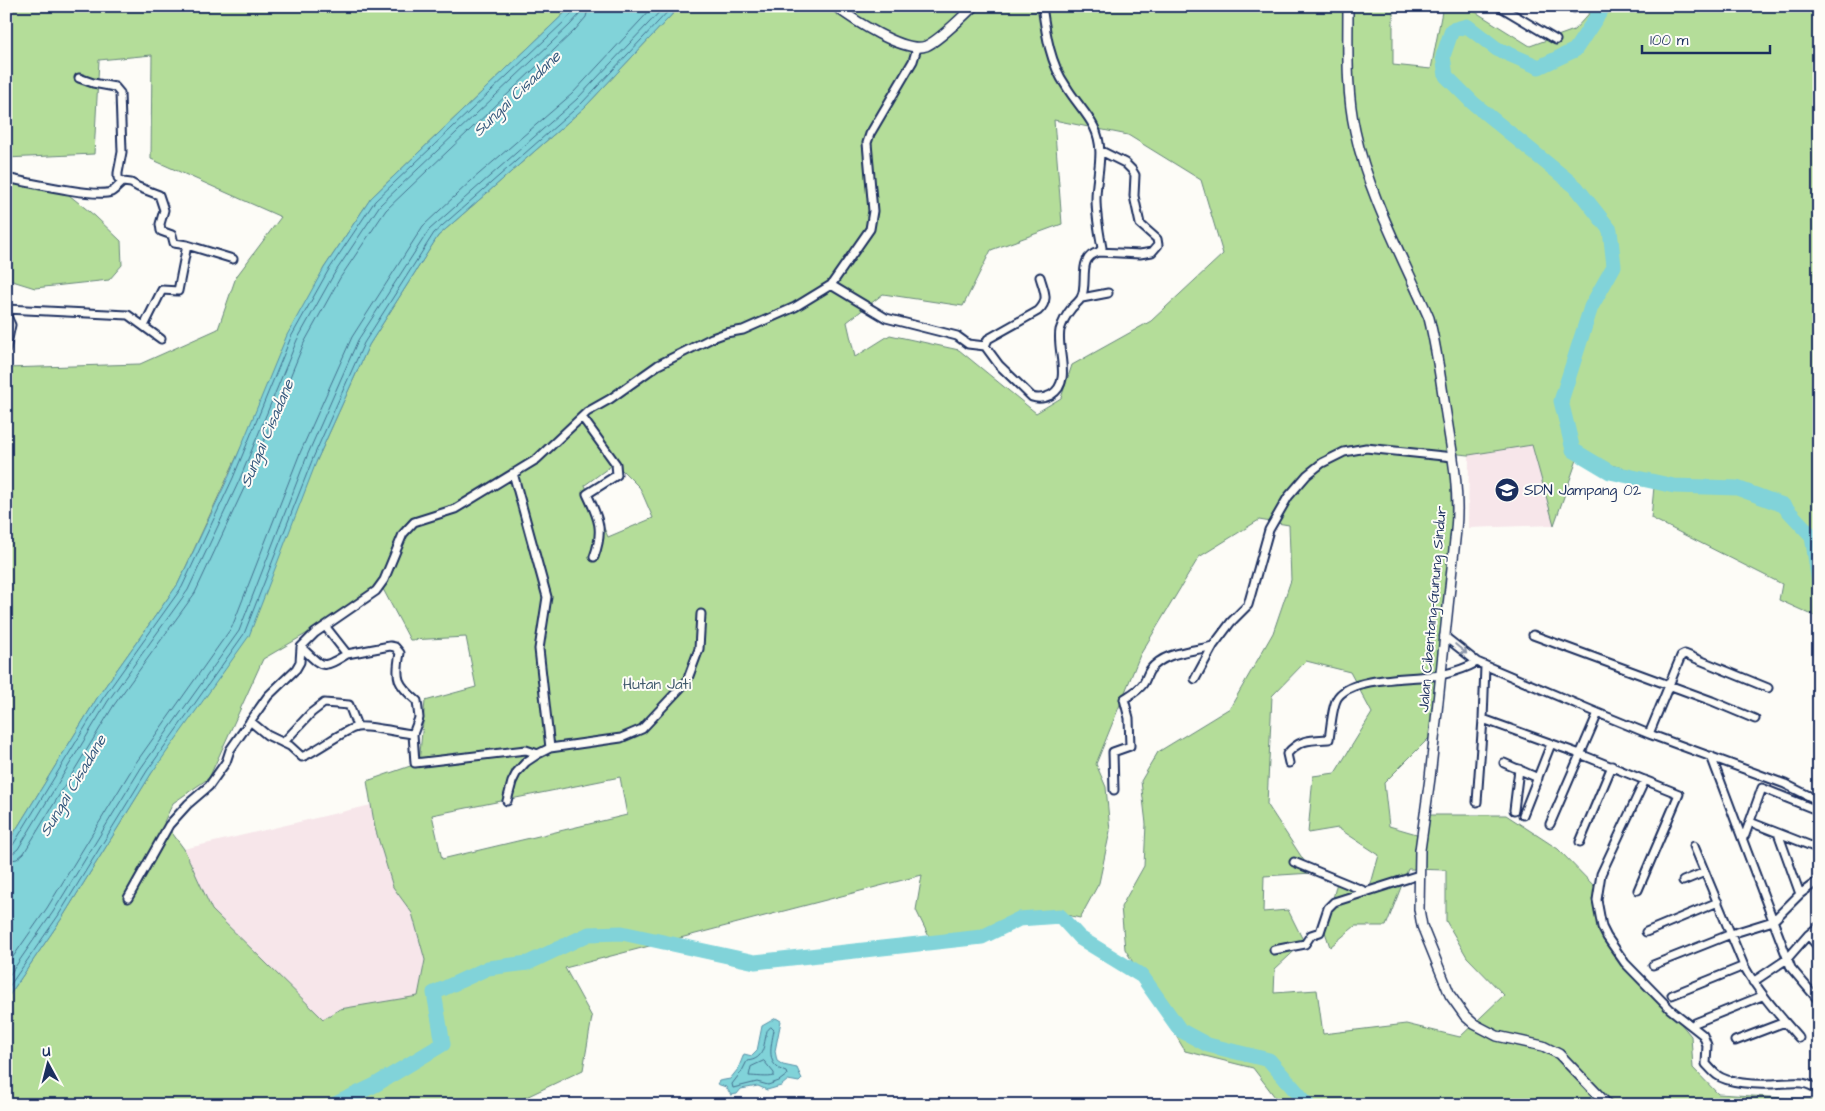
<svg xmlns="http://www.w3.org/2000/svg" width="1825" height="1111" font-family="'Architects Daughter',sans-serif">
<style>
.built{fill:#f7e6ea}
.green{fill:#b4dd99;stroke:#68867c;fill-rule:evenodd}
.water{fill:#81d3d9;stroke:#5891a8}
.lines{fill:none;stroke-linecap:round;stroke-linejoin:round}
.shore{stroke:#44718f;stroke-width:1}
.river{stroke:#81d3d9;stroke-width:15}
.minor-casing{stroke:#1b2f5e;stroke-width:11}
.tertiary-casing{stroke:#1b2f5e;stroke-width:12}
.secondary-casing{stroke:#1b2f5e;stroke-width:12}
.minor{stroke:#fdfcf7;stroke-width:7}
.tertiary{stroke:#fdfcf7;stroke-width:9}
.secondary{stroke:#fdfcf7;stroke-width:9}
.oneway{stroke:#8c96aa}
.labels{text-anchor:middle;stroke-width:4;stroke-linejoin:round;paint-order:stroke}
.poi-label{font-size:15px;fill:#1b2f5e;stroke:#fdfcf7;text-anchor:start}
.street-label{font-size:15px;fill:#1b2f5e;stroke:#fdfcf7}
.park-label{font-size:15px;fill:#415a6d;stroke:#fdfcf7}
.water-label{font-size:16px;font-style:italic;fill:#34587d;stroke:#fdfcf7}
</style>
<rect width="100%" height="100%" fill="#fdfcf7"/>
<filter id="ink" filterUnits="userSpaceOnUse"><feTurbulence type="fractalNoise" baseFrequency=".02" numOctaves="2"/><feDisplacementMap in="SourceGraphic" scale="10" xChannelSelector="R" yChannelSelector="G"/><feConvolveMatrix kernelMatrix="1 2 1 2 8 2 1 2 1" color-interpolation-filters="sRGB"/></filter>
<g filter="url(#ink)">
<path class="built" d="M 1532,445 L 1554,525 L 1468,528 L 1469,455 Z
M 371,805 L 375,828 L 393,887 L 412,913 L 425,960 L 418,996 L 340,1009 L 323,1019 L 212,910 L 184,849 Z"/>
<path class="green" d="M 8,6 L 572,6 L 371,198 L 324,268 L 178,584 L 99,695 L 6,846 L 6,368 L 140,364 L 218,329 L 236,277 L 281,217 L 151,159 L 152,55 L 99,60 L 94,154 L 6,158 L 6,7 Z
M 680,6 L 1393,6 L 1393,65 L 1431,69 L 1443,6 L 1466,6 L 1530,46 L 1574,30 L 1596,6 L 1819,6 L 1819,618 L 1779,600 L 1782,584 L 1651,518 L 1655,476 L 1578,457 L 1554,525 L 1532,445 L 1469,455 L 1376,446 L 1450,459 L 1452,539 L 1435,678 L 1430,737 L 1384,783 L 1389,826 L 1420,835 L 1427,815 L 1506,815 L 1558,849 L 1596,888 L 1606,933 L 1691,1036 L 1693,1068 L 1718,1094 L 1819,1100 L 1819,1105 L 1281,1105 L 1253,1068 L 1185,1051 L 1125,949 L 1121,907 L 1144,866 L 1146,824 L 1141,781 L 1158,752 L 1230,708 L 1273,633 L 1291,580 L 1289,525 L 1259,520 L 1199,557 L 1140,655 L 1096,764 L 1106,787 L 1110,831 L 1099,883 L 1080,918 L 1053,912 L 972,944 L 934,947 L 916,910 L 922,875 L 565,968 L 592,1017 L 583,1070 L 520,1100 L 521,1105 L 6,1105 L 6,1000 L 62,918 L 151,774 L 317,460 L 369,345 L 438,236 L 585,107 ZM 1054,120 L 1128,135 L 1201,180 L 1223,254 L 1151,321 L 1072,365 L 1061,398 L 1036,413 L 959,350 L 890,335 L 855,357 L 847,322 L 883,294 L 963,306 L 991,250 L 1062,224 ZM 615,463 L 640,488 L 653,518 L 608,537 L 585,485 ZM 383,589 L 410,640 L 466,637 L 476,687 L 425,701 L 419,763 L 367,781 L 375,828 L 393,887 L 412,913 L 425,960 L 418,996 L 340,1009 L 323,1019 L 212,910 L 184,849 L 164,822 L 173,803 L 209,778 L 263,659 ZM 1306,661 L 1350,672 L 1372,713 L 1335,773 L 1313,776 L 1308,833 L 1338,828 L 1379,855 L 1369,891 L 1337,882 L 1325,932 L 1330,947 L 1355,926 L 1386,926 L 1408,869 L 1446,870 L 1446,921 L 1467,957 L 1504,995 L 1460,1037 L 1406,1024 L 1323,1034 L 1317,990 L 1274,993 L 1275,969 L 1304,942 L 1288,910 L 1263,912 L 1264,876 L 1312,873 L 1267,804 L 1272,696 ZM 620,777 L 627,815 L 442,859 L 432,815 Z
M 28,178 L 64,191 L 95,216 L 121,241 L 122,265 L 109,280 L 35,288 L 6,279 L 6,185 Z"/>
<path class="water" d="M 572,6 L 680,6 L 585,107 L 438,236 L 369,345 L 317,460 L 249,636 L 151,774 L 62,918 L 6,1000 L 6,846 L 99,695 L 178,584 L 229,476 L 287,335 L 324,268 L 371,198 Z
M 776,1018 L 781,1021 L 775,1051 L 777,1061 L 783,1065 L 797,1068 L 802,1079 L 799,1082 L 788,1080 L 781,1086 L 767,1090 L 758,1086 L 741,1089 L 737,1094 L 731,1095 L 726,1087 L 717,1084 L 719,1081 L 730,1079 L 738,1069 L 744,1054 L 752,1056 L 757,1051 L 762,1026 Z"/>
<g class="lines">
<path class="shore" d="M 6,848 L 13,845 L 103,698 L 182,587 L 233,478 L 291,337 L 328,271 L 375,201 L 566,20 L 574,11 L 575,6
M 6,854 L 13,853 L 18,849 L 108,701 L 188,590 L 239,481 L 297,340 L 334,274 L 380,205 L 570,25 L 580,14 L 582,6
M 6,861 L 17,859 L 24,853 L 114,705 L 195,593 L 246,484 L 304,343 L 340,278 L 386,210 L 575,30 L 586,17 L 589,6
M 6,967 L 47,908 L 135,764 L 232,627 L 300,453 L 352,337 L 423,226 L 472,180 L 572,94 L 654,6
M 6,980 L 53,912 L 141,768 L 239,631 L 307,456 L 358,340 L 429,230 L 577,99 L 665,6
M 6,991 L 58,916 L 147,771 L 244,634 L 313,458 L 364,343 L 434,233 L 581,104 L 673,6
M 771,1027 L 774,1030 C 771,1047 765,1065 786,1072 L 787,1075 L 779,1081 L 768,1085 L 757,1082 L 733,1088 L 732,1084 L 742,1071 L 747,1061 C 765,1059 763,1046 767,1031 Z
M 764,1061 L 774,1073 L 774,1076 C 769,1078 754,1076 749,1076 L 751,1067 Z"/>
<path class="river" d="M 1604,6 L 1575,50 L 1539,67 L 1497,49 L 1467,26 L 1452,30 L 1443,56 L 1446,76 L 1473,103 L 1576,187 L 1610,230 L 1614,266 L 1591,307 L 1561,401 L 1573,450 L 1610,472 L 1674,486 L 1737,488 L 1783,505 L 1812,536 L 1819,583
M 333,1105 L 375,1085 L 443,1044 L 434,993 L 488,968 L 528,963 L 589,934 L 622,933 L 755,962 L 982,937 L 1019,919 L 1060,916 L 1080,938 L 1142,976 L 1180,1030 L 1208,1045 L 1269,1060 L 1308,1105"/>
<defs>
<path id="minor" d="M 1499,6 L 1556,40
M 1571,6 L 1574,8
M 79,78 L 93,83 L 115,87 L 120,93 L 122,152 L 118,173 L 118,178 L 123,182 L 131,183 L 138,187 L 159,195 L 164,210 L 160,224 L 161,231 L 172,235 L 174,243 L 187,245
M 6,178 C 26,182 95,198 111,192 C 115,190 119,185 123,182
M 1099,252 L 1140,254 L 1152,252 L 1158,245 L 1157,239 L 1140,224 L 1134,196 L 1135,175 L 1132,170 L 1125,163 L 1101,151
M 831,285 L 886,318 L 957,336 L 968,344 L 985,346 L 999,365 L 1032,397 C 1038,399 1045,398 1051,395 C 1073,382 1056,350 1060,330 C 1062,324 1066,315 1071,309 C 1073,306 1079,302 1081,298 C 1089,283 1076,257 1099,252 L 1102,248 C 1099,232 1096,215 1096,199 C 1096,174 1106,151 1094,127 C 1087,113 1074,100 1066,86 C 1050,63 1046,34 1042,6
M 1082,298 L 1108,293
M 6,309 L 128,315 L 161,339
M 6,314 L 11,325 L 6,349
M 144,326 L 162,290 L 178,291 L 187,245 L 233,259
M 985,346 L 988,339 L 1038,311 C 1050,300 1044,291 1040,277
M 582,417 L 616,464 L 617,475 L 587,494 C 599,519 604,530 594,557
M 513,473 L 547,597 L 539,649 L 550,748
M 325,626 L 347,654 L 390,646 L 395,647 L 400,653 C 395,679 397,684 417,701 L 419,718 L 413,734
M 1533,635 L 1712,701 L 1755,719
M 1444,636 L 1477,662 L 1598,713
M 301,647 C 323,668 321,670 347,654
M 1485,666 L 1483,719 L 1580,754 L 1679,794 L 1638,890
M 1195,679 L 1213,646 L 1231,622 L 1248,605 L 1269,530 L 1288,497 L 1307,475 L 1322,463 L 1344,452 L 1366,448 L 1453,457
M 250,721 L 267,735 L 290,746 L 302,757 C 317,751 345,729 357,727 C 367,725 401,733 413,734 L 415,763 L 526,750 L 538,754
M 1649,734 L 1681,656 L 1685,654 L 1768,688
M 283,743 L 311,713 L 324,703 L 349,705 L 357,726
M 1711,756 L 1791,968 L 1819,1001
M 1289,763 L 1287,754 C 1300,739 1310,740 1329,739 C 1331,728 1332,705 1338,697 C 1354,676 1415,679 1441,675 C 1454,672 1465,669 1477,662
M 1504,763 L 1538,778
M 1645,780 L 1601,874 L 1597,900 L 1602,927 L 1607,937 L 1625,963 L 1670,1009 L 1703,1035 L 1707,1045 L 1706,1064 C 1710,1068 1713,1072 1717,1075 C 1727,1083 1757,1085 1770,1084 C 1788,1084 1805,1078 1819,1091
M 1114,790 L 1113,752 L 1130,746 L 1129,718 L 1124,699 C 1130,695 1139,690 1143,684 C 1146,680 1147,674 1150,670 C 1165,651 1191,652 1213,646
M 507,801 L 512,782 L 517,772 L 526,762 L 538,754 L 550,748 L 621,738 L 642,729 L 687,681 L 699,649 L 701,614
M 1477,802 L 1483,719
M 1514,810 L 1519,769
M 1523,815 L 1551,744
M 1750,822 L 1819,849
M 1550,824 L 1598,713 L 1649,734 L 1785,784 L 1819,801
M 1778,833 L 1800,894
M 1742,838 L 1745,835 L 1762,788 L 1819,811
M 1580,842 L 1612,766
M 1694,846 L 1744,966 C 1759,993 1779,1015 1799,1038
M 1294,862 L 1367,892
M 1683,881 L 1705,872
M 128,898 L 169,825 L 188,804 L 209,786 L 226,762 L 230,750 L 268,696 L 296,669 L 300,662 L 301,647 L 315,633 L 376,591 L 384,580 L 403,534 L 414,522 L 455,509 L 537,459 L 587,412 L 610,399 L 658,365 L 712,338 L 726,333 L 743,330 L 795,307 L 831,285 L 870,229 L 873,211 L 867,143 L 870,134 L 913,61 L 917,48
M 1646,932 L 1718,902
M 1808,935 L 1819,948
M 1274,950 L 1305,944 L 1311,935 L 1320,932 L 1328,908 L 1334,902 L 1419,875
M 1653,965 L 1731,934 L 1773,921 L 1800,894 L 1819,880
M 1753,982 L 1787,959 L 1808,935 L 1819,926
M 1672,995 L 1744,966
M 1695,1023 L 1762,996
M 1735,1041 L 1785,1022"/>
<path id="tertiary" d="M 1348,6 C 1348,47 1346,91 1355,131 C 1368,194 1404,260 1429,318 C 1437,350 1441,382 1446,414 C 1452,452 1460,491 1456,530 L 1430,778 L 1420,850 L 1419,909 L 1422,926 L 1450,995 L 1465,1016 L 1474,1024 L 1497,1036 L 1543,1046 L 1559,1054 L 1608,1105"/>
<path id="secondary" d="M 835,6 C 852,19 905,54 926,46 C 940,40 962,17 974,6"/>
</defs>
<use href="#minor" class="minor-casing"/>
<use href="#tertiary" class="tertiary-casing"/>
<use href="#secondary" class="secondary-casing"/>
<use href="#minor" class="minor"/>
<use href="#tertiary" class="tertiary"/>
<use href="#secondary" class="secondary"/>
</g>
<defs><path id="oneway-shaft" d="M-6 0H5M1.5-3L5.5 0L1.5 3" fill="none" stroke-width="1.6" stroke-linecap="round" stroke-linejoin="round" transform="scale(1.25)"/></defs>
<use class="oneway" href="#oneway-shaft" transform="translate(1461 649) rotate(40)"/>
</g>
<defs>
<symbol id="school-disc" viewBox="-11 -11 22 22"><circle r="9.5" fill="#1b2f5e" stroke="#fdfcf7"/><path d="M0-5L7-2L0 1L-7-2ZM-4 1L0 2.5L4 1V4Q0 6-4 4Z" fill="#fff"/></symbol>
</defs>
<g fill-rule="evenodd">
<use href="#school-disc" x="1493" y="476" width="28" height="28"/>
</g>
<g class="labels">
<g class="poi-label">
<text x="1524" y="495">SDN Jampang 02</text>
</g>
<g class="street-label">
<text transform="translate(1432 609) rotate(-85)" y="5">Jalan Cibentang–Gunung Sindur</text>
</g>
<g class="park-label">
<text x="657" y="689">Hutan Jati</text>
</g>
<g class="water-label">
<text transform="translate(516 93) rotate(-44)" y="6">Sungai Cisadane</text>
<text transform="translate(266 433) rotate(-67)" y="6">Sungai Cisadane</text>
<text transform="translate(72 785) rotate(-59)" y="6">Sungai Cisadane</text>
</g>
</g>
<rect width="1825" height="1111" fill="none" stroke="#fdfcf7" stroke-width="25"/>
<rect x="12" y="12" width="1800" height="1086" fill="none" stroke="#1b2f5e" stroke-width="2" filter="url(#ink)"/>
<g transform="translate(48 1064) rotate(353)" stroke="#fdfcf7" stroke-width="4" paint-order="stroke">
<path d="M0-4L9 19L0 12L-9 19Z" fill="#1b2f5e"/>
<text y="-8" font-size="14" font-weight="bold" text-anchor="middle" fill="#1b2f5e">U</text>
</g>
<path d="M1642 45v8h128v-8" fill="none" stroke="#1b2f5e" stroke-width="2.5"/>
<text x="1650" y="45" font-size="15" fill="#1b2f5e" stroke="#fdfcf7" stroke-width="4" paint-order="stroke">100 m</text>
</svg>
